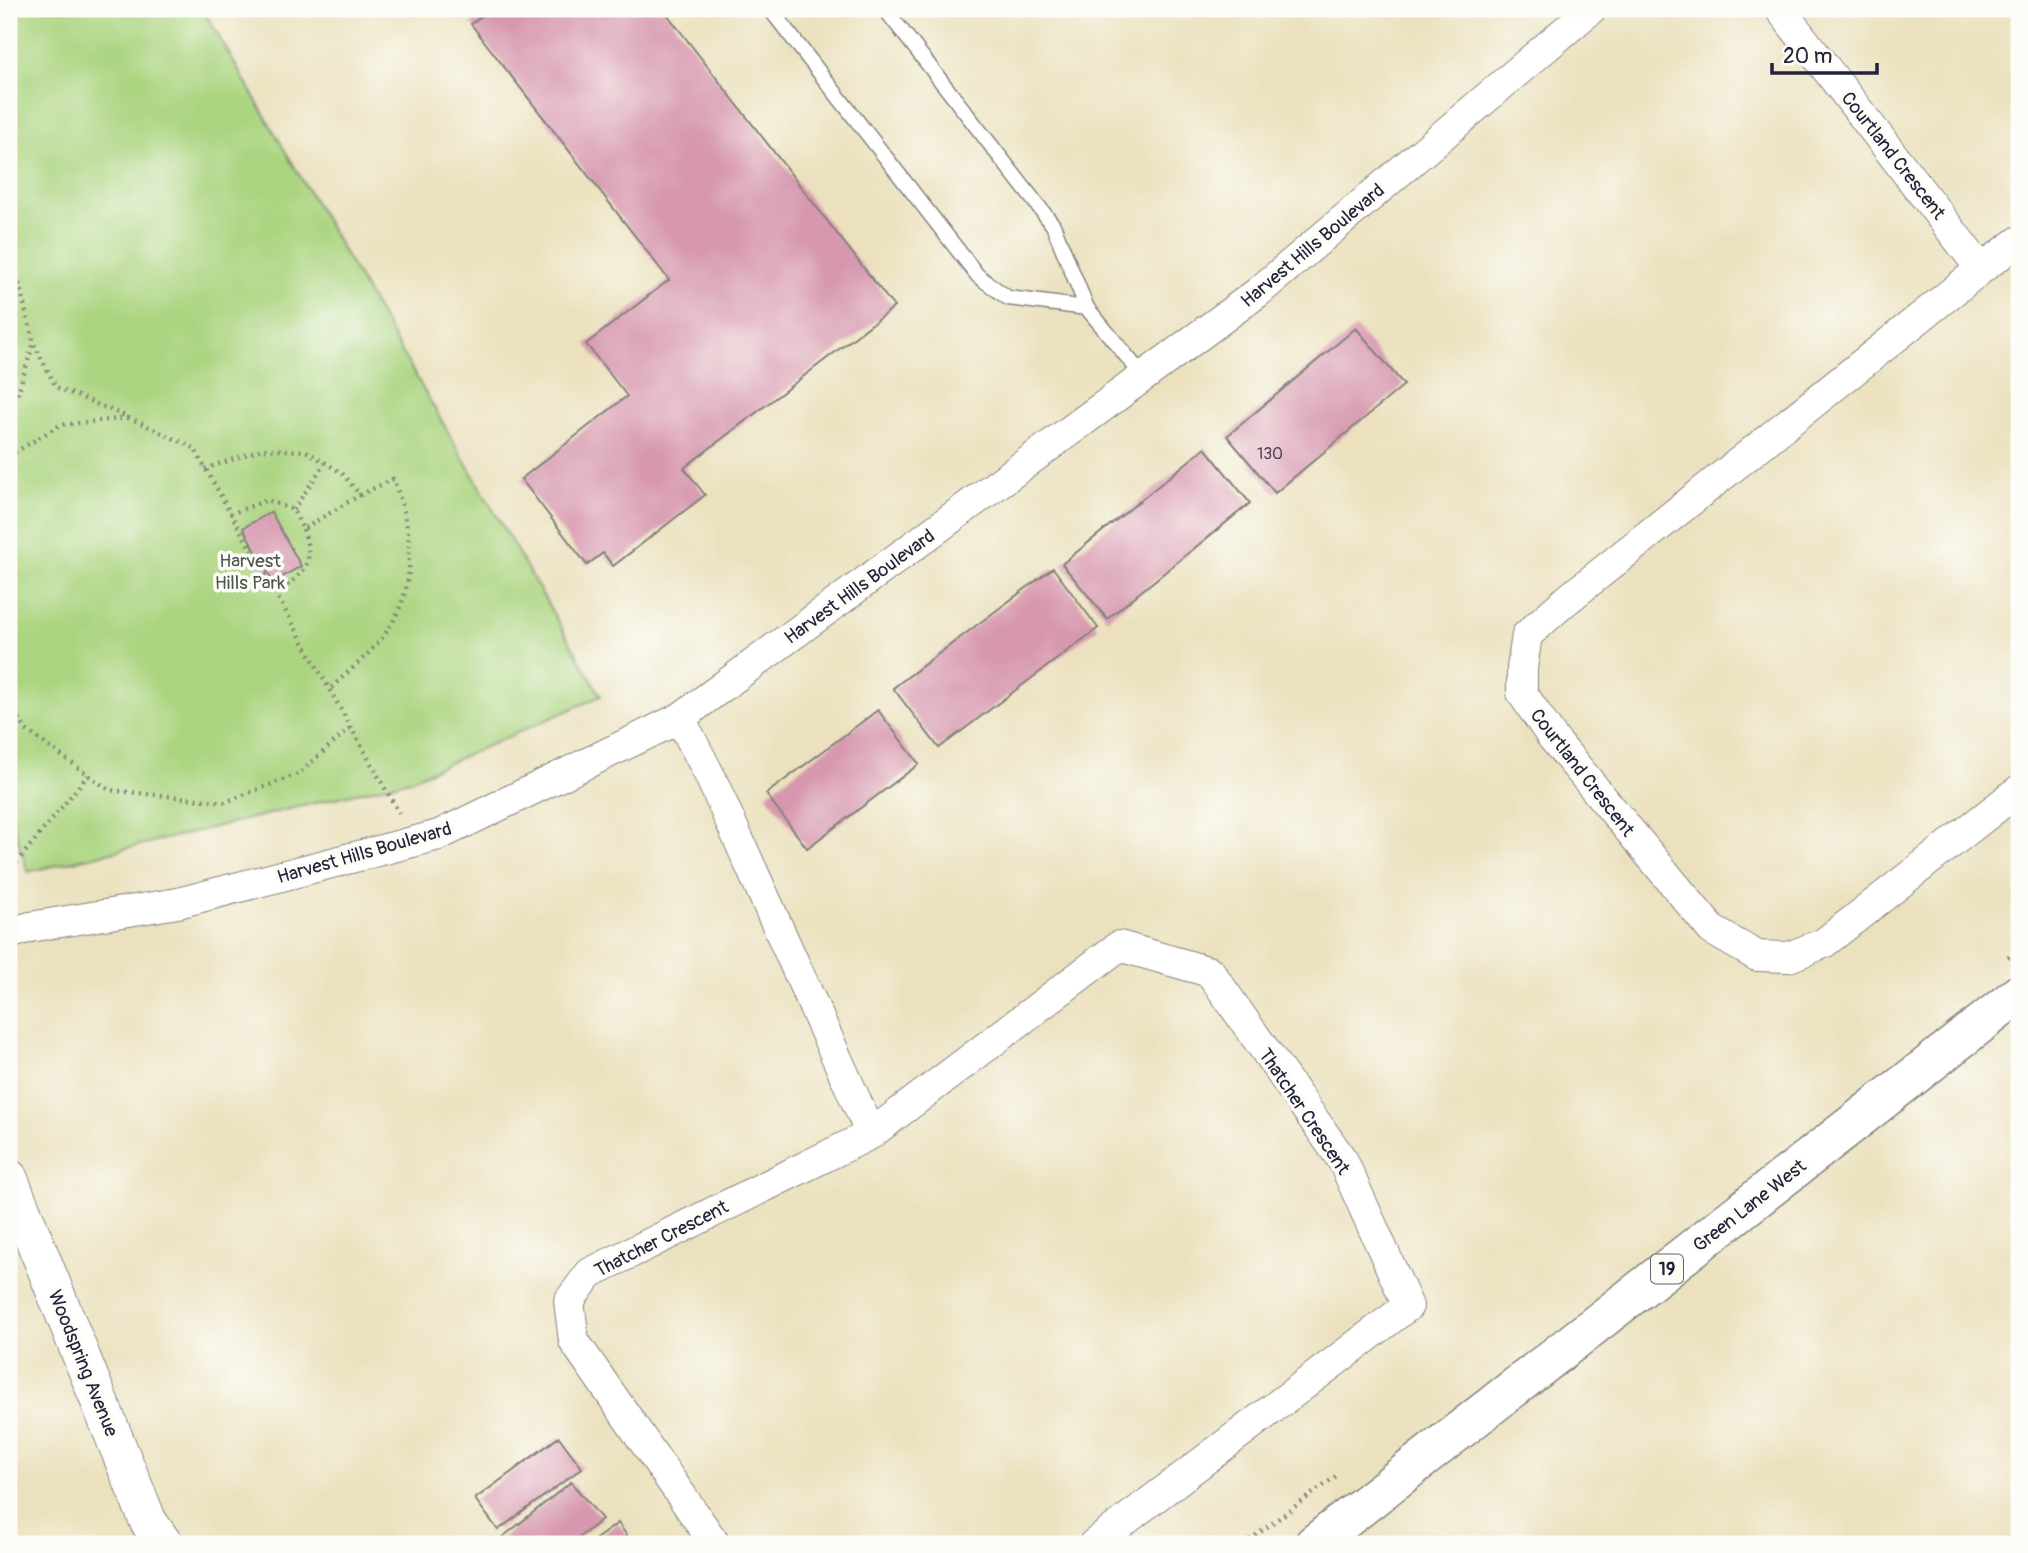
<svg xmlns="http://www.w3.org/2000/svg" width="2028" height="1553" font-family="Pangolin,sans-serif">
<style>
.green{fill:#aad47f;stroke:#667b5d;stroke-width:2}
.building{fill:#d798af}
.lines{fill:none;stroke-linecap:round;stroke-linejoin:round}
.service-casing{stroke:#86827c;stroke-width:17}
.minor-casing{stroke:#86827c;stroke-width:32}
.tertiary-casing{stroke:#86827c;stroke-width:39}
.primary-casing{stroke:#86827c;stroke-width:41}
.path{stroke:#86827c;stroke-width:4.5;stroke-dasharray:2 5;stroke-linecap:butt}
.service{stroke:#fff;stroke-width:14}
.minor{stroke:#fff;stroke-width:30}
.tertiary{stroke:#fff;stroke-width:37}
.primary{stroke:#fff;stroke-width:38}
.labels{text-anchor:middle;stroke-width:7;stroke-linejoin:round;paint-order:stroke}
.number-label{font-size:16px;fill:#4f4058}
.shield{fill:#fdfcf7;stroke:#646373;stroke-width:2}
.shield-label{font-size:18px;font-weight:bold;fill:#22223b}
.street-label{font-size:19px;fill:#22223b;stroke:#fdfcf7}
.park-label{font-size:19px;fill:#4b574f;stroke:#fdfcf7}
</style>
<rect width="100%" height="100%" fill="#fdfcf7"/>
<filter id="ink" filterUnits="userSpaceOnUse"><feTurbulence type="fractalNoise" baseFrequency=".0143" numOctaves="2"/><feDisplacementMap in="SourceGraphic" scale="14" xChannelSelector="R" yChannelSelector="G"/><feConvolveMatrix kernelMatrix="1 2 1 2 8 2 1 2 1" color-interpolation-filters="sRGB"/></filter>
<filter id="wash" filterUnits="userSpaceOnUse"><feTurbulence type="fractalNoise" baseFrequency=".00686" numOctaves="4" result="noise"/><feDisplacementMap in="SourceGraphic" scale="28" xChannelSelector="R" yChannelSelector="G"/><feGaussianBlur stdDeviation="1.57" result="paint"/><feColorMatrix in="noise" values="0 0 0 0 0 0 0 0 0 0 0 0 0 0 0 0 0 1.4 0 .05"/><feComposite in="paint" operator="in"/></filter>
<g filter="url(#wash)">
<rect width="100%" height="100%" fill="#ebe1be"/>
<path class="green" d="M 9,9 L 203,9 L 601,696 L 410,780 L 28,872 L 9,812 Z"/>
<g id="blocks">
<path class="building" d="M 491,9 L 663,9 L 894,307 L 684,468 L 705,495 L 613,566 L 603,553 L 587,565 L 521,479 L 627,396 L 586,344 L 669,280 L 471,24 Z
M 1356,328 L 1404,385 L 1275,493 L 1227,436 Z
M 1205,448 L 1250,503 L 1107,619 L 1062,564 Z
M 271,512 L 301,566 L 273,582 L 243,528 Z
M 1053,568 L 1098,628 L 939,748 L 893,688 Z
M 878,710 L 919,764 L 807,848 L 766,794 Z
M 559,1437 L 582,1468 L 498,1530 L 475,1499 Z
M 571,1482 L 602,1519 L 571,1544 L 502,1544 L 499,1540 Z
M 618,1523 L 633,1544 L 589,1544 Z
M 385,1537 L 390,1544 L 376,1544 Z"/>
</g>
</g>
<g filter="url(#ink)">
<use href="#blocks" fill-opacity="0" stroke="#86827c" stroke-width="2"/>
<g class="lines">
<defs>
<path id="service" d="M 770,9 L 978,276 L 1008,298 L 1087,308
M 885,9 L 1053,225 L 1087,308 L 1143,376"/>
<path id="minor" d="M 1780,9 L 1981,269
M 2019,241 L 1981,269 L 1563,603 L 1527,635 L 1522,668 L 1522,693 L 1552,737 L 1712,930 L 1757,956 L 1789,957 L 1824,943 L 2019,790
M 680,718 L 709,774 L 871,1134
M 9,934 L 30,927 L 178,903 L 439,835 L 680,718 L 1257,293 L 1591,9
M 715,1544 L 574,1341 L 569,1301 L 590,1273 L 871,1134 L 1119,946 L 1210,972 L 1343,1161 L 1408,1306 L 1094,1544"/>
<path id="tertiary" d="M 9,1178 L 148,1521 L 164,1544"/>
<path id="primary" d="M 1314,1544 L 2019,994"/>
</defs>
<use href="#service" class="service-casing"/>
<use href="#minor" class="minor-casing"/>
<use href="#tertiary" class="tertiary-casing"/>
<use href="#primary" class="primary-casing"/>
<path class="path" d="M 9,265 L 19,284 L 34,344 L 56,387 L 130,418 L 194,448 L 399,813
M 9,421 L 33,345
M 9,456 L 60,425 L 128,418
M 205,469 L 262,449 L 306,451 L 342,473 L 360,495 L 393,479 C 416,535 419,598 376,645 C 362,661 344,675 329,690
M 293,510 L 325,463
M 230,514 L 267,500 L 293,510 L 303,529 L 360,495
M 276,594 C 304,572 316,567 303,529
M 9,700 L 26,730 L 109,790 L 225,802 L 298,774 L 350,728
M 12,868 L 88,775
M 2008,958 L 2019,948
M 1244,1544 L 1339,1474"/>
<use href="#service" class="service"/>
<use href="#minor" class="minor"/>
<use href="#tertiary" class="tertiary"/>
<use href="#primary" class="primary"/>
</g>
</g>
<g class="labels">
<g class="number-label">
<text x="1270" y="459">130</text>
</g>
<rect class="shield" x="1651" y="1254.5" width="32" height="29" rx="5"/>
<g class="shield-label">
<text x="1667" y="1275">19</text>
</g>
<g class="street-label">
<text transform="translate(1894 155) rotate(52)" y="7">Courtland Crescent</text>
<text transform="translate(1312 245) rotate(-40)" y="7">Harvest Hills Boulevard</text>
<text transform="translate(859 586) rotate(-36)" y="7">Harvest Hills Boulevard</text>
<text transform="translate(1583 772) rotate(52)" y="7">Courtland Crescent</text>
<text transform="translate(364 852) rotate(-16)" y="7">Harvest Hills Boulevard</text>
<text transform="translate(1305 1111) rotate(56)" y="7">Thatcher Crescent</text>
<text transform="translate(1749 1205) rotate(-38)" y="7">Green Lane West</text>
<text transform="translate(661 1238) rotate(-27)" y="7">Thatcher Crescent</text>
<text transform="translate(84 1363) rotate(68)" y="7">Woodspring Avenue</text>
</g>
<g class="park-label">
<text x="250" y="567">Harvest<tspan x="250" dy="22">Hills Park</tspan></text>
</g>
</g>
<rect width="2028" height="1553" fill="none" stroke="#fdfcf7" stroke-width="35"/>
<path d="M1772 63v10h105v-10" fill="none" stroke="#22223b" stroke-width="3.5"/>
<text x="1783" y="63" font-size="21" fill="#22223b" stroke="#fdfcf7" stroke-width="5" paint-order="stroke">20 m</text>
</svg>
